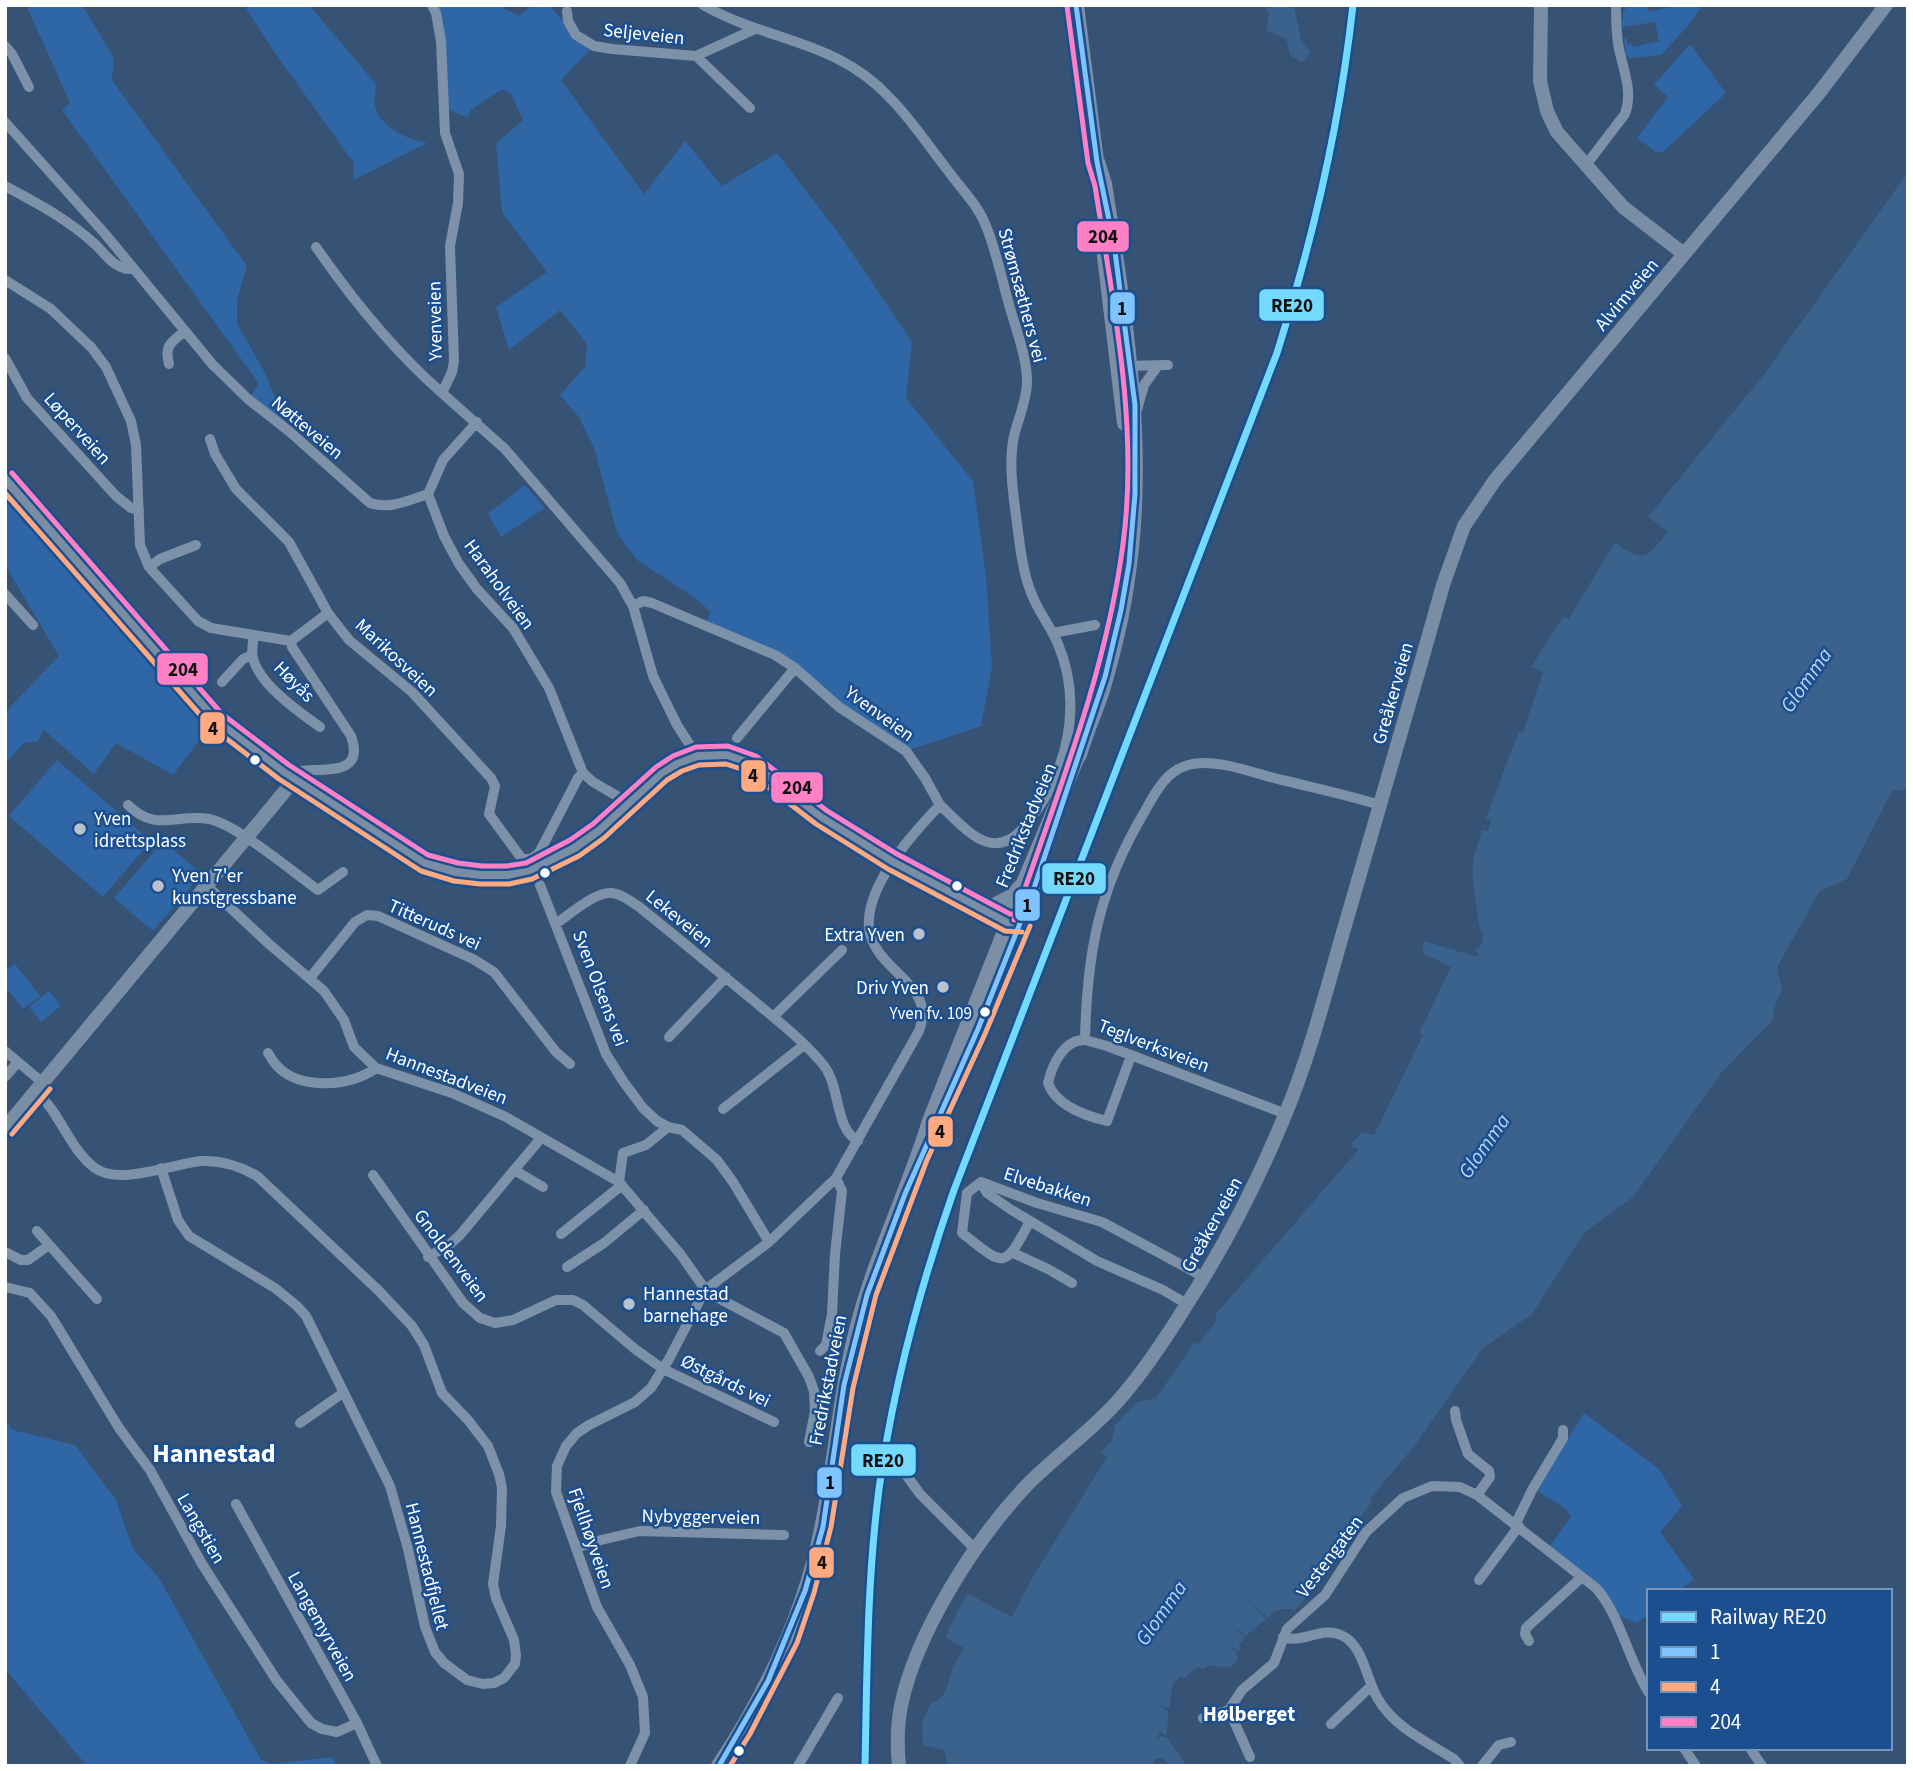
<svg xmlns="http://www.w3.org/2000/svg" width="1913" height="1771" font-family="'Source Sans 3',sans-serif">
<style>
.green{fill:#2f66a5}
.water{fill:#3b618d}
.lines{fill:none;stroke-linecap:round;stroke-linejoin:round}
.street{stroke:#7d92a8;stroke-width:10}
.secondary{stroke:#798da4;stroke-width:14}
.primary{stroke:#7d8ea7;stroke-width:16}
.bus-1-casing{stroke:#1b4f8f;stroke-width:10}
.bus-2-casing{stroke:#1b4f8f;stroke-width:10}
.bus-3-casing{stroke:#1b4f8f;stroke-width:10}
.bus-1{stroke:#80c4ff;stroke-width:5}
.bus-2{stroke:#ffa980;stroke-width:5}
.bus-3{stroke:#ff80c5;stroke-width:5}
.rail-1-casing{stroke:#1b4f8f;stroke-width:12}
.rail-1{stroke:#74dafd;stroke-width:7}
.bus-dot{fill:#fff;stroke:#1b4f8f;stroke-width:2.5}
.poi-dot{fill:#b9c2ce;stroke:#1b4f8f;stroke-width:2.5}
.labels{text-anchor:middle;stroke-width:5;stroke-linejoin:round;paint-order:stroke}
.bus-label{font-size:17px;fill:#fff;stroke:#1b4f8f;text-anchor:end}
.street-label{font-size:19px;fill:#fff;stroke:#1b4f8f}
.poi-label{font-size:19px;fill:#fff;stroke:#1b4f8f;text-anchor:start}
.water-label{font-size:21px;font-style:italic;fill:#b5d3f5;stroke:#1b4f8f}
.neighbourhood-label{font-size:21px;font-weight:bold;fill:#fff;stroke:#1b4f8f}
.district-label{font-size:26px;font-weight:bold;fill:#fff;stroke:#1b4f8f}
.line-badge{stroke:#1b4f8f;stroke-width:2.5}
.pale-badge-label{font-size:19px;text-anchor:middle;font-weight:bold;fill:#111}
</style>
<rect width="100%" height="100%" fill="#365274"/>
<path class="green" d="M 26,5 L 82,5 L 114,58 L 112,80 L 247,266 L 237,300 L 237,324 L 264,371 L 286,424 L 251,395 L 259,384 L 62,110 L 70,103 Z
M 244,5 L 309,5 L 376,84 C 376,91 373,99 375,106 C 379,127 409,140 427,143 L 354,180 L 353,162 L 275,53 Z
M 432,5 L 503,5 L 505,9 L 519,16 L 533,5 L 549,5 L 576,35 L 594,46 L 561,80 L 644,194 L 685,141 L 722,186 L 777,153 L 840,235 L 912,342 L 906,398 L 973,481 L 986,576 L 992,667 L 981,726 L 906,751 L 795,668 L 704,627 L 711,612 L 695,598 L 637,560 L 617,533 L 594,448 L 579,417 L 560,395 L 585,367 L 587,344 L 560,310 L 509,350 L 496,307 L 547,272 L 502,212 L 496,144 L 523,120 L 511,94 L 502,89 L 471,110 L 467,117 L 444,108 Z
M 1627,5 L 1647,6 L 1649,12 L 1676,5 L 1703,5 L 1687,27 L 1661,55 L 1630,58 L 1626,56 L 1624,38 L 1626,38 L 1628,44 L 1632,43 L 1633,47 L 1659,41 L 1655,22 L 1622,27 L 1623,13 Z
M 1690,44 L 1726,93 L 1663,152 L 1656,152 L 1637,138 L 1668,97 L 1654,85 Z
M 525,485 L 545,508 L 501,537 L 488,514 Z
M 5,492 L 77,574 L 115,625 L 209,727 L 173,775 L 116,743 L 94,774 L 44,730 L 37,742 L 25,742 L 5,763 L 5,712 L 59,656 L 5,565 Z
M 57,760 L 151,841 L 103,897 L 9,816 Z
M 163,841 L 202,874 L 153,931 L 114,898 Z
M 15,964 L 40,996 L 23,1009 L 5,986 L 5,971 Z
M 49,991 L 61,1006 L 41,1022 L 29,1007 Z
M 1584,1413 L 1659,1469 L 1682,1506 L 1660,1532 L 1694,1579 L 1679,1591 L 1649,1591 L 1649,1614 L 1637,1623 L 1612,1613 L 1609,1605 L 1549,1547 L 1571,1517 L 1566,1509 L 1535,1489 Z
M 5,1418 L 12,1430 L 75,1445 L 116,1500 L 133,1549 L 159,1578 L 261,1760 L 272,1764 L 332,1757 L 336,1766 L 87,1766 L 5,1669 Z"/>
<path class="water" d="M 1264,5 L 1294,5 L 1301,41 L 1311,52 L 1302,63 L 1290,55 L 1286,38 L 1266,31 L 1269,13 Z
M 1908,172 L 1908,789 L 1892,791 L 1847,879 L 1820,891 L 1777,967 L 1782,990 L 1775,1004 L 1773,1020 L 1722,1072 L 1633,1197 L 1584,1233 L 1532,1314 L 1483,1348 L 1415,1445 L 1370,1499 L 1372,1502 L 1351,1529 L 1346,1528 L 1342,1531 C 1341,1538 1342,1548 1340,1554 C 1337,1559 1299,1607 1295,1610 C 1283,1608 1276,1608 1268,1618 L 1248,1601 L 1266,1619 L 1246,1636 L 1233,1626 L 1245,1638 L 1239,1644 L 1241,1649 L 1238,1652 L 1225,1641 L 1237,1653 L 1237,1661 L 1231,1667 L 1208,1666 L 1203,1669 L 1198,1667 L 1184,1678 L 1181,1676 L 1173,1683 L 1169,1708 L 1161,1707 L 1168,1711 L 1167,1736 L 1161,1733 L 1162,1729 L 1156,1740 L 1161,1736 L 1167,1738 L 1185,1763 L 1183,1766 L 1171,1766 L 1162,1758 L 1155,1759 L 1151,1766 L 948,1766 L 944,1750 L 923,1745 L 922,1723 L 931,1703 C 947,1699 947,1685 951,1673 C 954,1664 960,1656 964,1648 L 945,1637 L 967,1593 L 1012,1617 L 1032,1578 L 1107,1457 L 1101,1453 L 1112,1440 L 1115,1425 L 1138,1402 L 1156,1398 L 1195,1342 L 1198,1344 L 1216,1321 L 1216,1314 L 1359,1149 L 1350,1146 L 1361,1132 L 1374,1135 L 1423,1035 L 1419,1033 L 1451,967 L 1422,953 L 1424,941 L 1478,957 L 1478,952 L 1474,951 L 1481,945 L 1483,936 L 1479,925 L 1473,883 L 1473,859 L 1482,830 L 1488,831 L 1491,821 L 1486,818 L 1519,731 L 1523,732 L 1543,672 L 1531,667 L 1563,617 L 1569,619 L 1615,542 C 1641,563 1648,559 1667,532 L 1648,517 L 1765,373 Z"/>
<g class="lines">
<path class="street" d="M 432,5 L 436,13 L 441,41 L 445,133 L 459,174 L 458,203 L 450,246 L 454,361 L 452,372 L 442,393 L 505,449 L 620,583 L 633,606 L 653,676 L 677,725 L 697,756
M 703,5 C 768,42 837,40 890,98 C 912,120 929,147 949,172 C 962,190 978,205 986,226 C 996,250 1001,276 1008,301 C 1015,327 1027,356 1027,382 C 1027,400 1018,419 1014,436 C 1009,459 1012,485 1015,508 C 1019,536 1021,569 1032,595 C 1039,613 1051,627 1058,644 C 1084,706 1067,775 1025,826 C 993,865 966,829 940,805
M 567,11 L 568,21 L 576,35 L 594,46 L 612,49 L 696,56 L 755,29
M 5,46 L 12,54 L 29,87
M 696,56 L 750,108
M 5,122 L 106,235 L 213,365 L 248,399 L 290,432 L 370,503 C 390,510 409,500 428,494
M 1586,165 L 1625,114 C 1633,92 1624,72 1619,49 C 1616,34 1616,20 1616,5
M 5,186 C 39,204 69,220 97,246 C 107,257 117,270 132,269
M 316,247 C 352,299 394,351 442,393
M 5,280 L 51,309 L 91,347 L 106,367 L 131,421 L 136,445 L 140,545 L 149,567 L 198,621 L 211,628 L 291,641
M 5,358 L 27,398 L 116,496 L 131,508 L 139,510
M 169,364 C 164,345 171,343 185,331
M 1125,366 L 1168,365
M 1137,410 L 1144,385 L 1157,367
M 477,422 L 443,460 L 428,494 L 444,536 L 459,564 L 477,589 L 513,628 L 549,688 L 583,773 L 593,782 L 629,803
M 210,439 L 215,454 L 236,489 L 289,542 L 328,613 L 349,640 L 412,692 L 491,778 L 495,786 L 489,814 L 522,859 L 531,859 L 539,853 L 578,778 L 583,773
M 149,567 L 160,559 L 196,545
M 5,594 L 33,625
M 1053,633 L 1095,625
M 254,635 C 253,643 251,651 253,658 C 259,684 299,712 320,727
M 222,682 L 243,659 L 252,655
M 737,738 L 795,668
M 295,779 L 301,771 C 326,768 365,776 351,736 L 292,647 L 291,641 L 328,613
M 128,805 C 156,833 176,813 209,819 C 236,824 293,872 318,890 L 343,872
M 206,885 L 269,944 L 324,991 L 344,1020 L 354,1047 L 376,1068 L 452,1093 L 506,1117 L 619,1182 L 681,1255 L 707,1292 L 784,1333 L 809,1377 L 814,1391 L 815,1411 L 809,1442
M 540,885 L 606,1054 L 623,1081 L 643,1108 L 657,1121 L 668,1127 L 682,1130 L 717,1160 L 733,1182 L 769,1242
M 557,923 C 570,914 596,891 612,893 C 622,894 630,901 638,906 C 677,937 715,969 754,1001 C 777,1020 801,1039 821,1062 C 842,1085 833,1127 858,1141
M 310,978 L 355,922 L 367,915 L 378,916 L 473,959 L 494,972 L 556,1052 L 570,1064
M 773,1017 L 842,950
M 669,1037 L 726,977
M 1085,1040 C 1064,1039 1052,1065 1048,1083 C 1056,1106 1086,1116 1107,1121 L 1131,1056
M 5,1051 L 43,1083
M 268,1053 C 271,1058 274,1063 278,1067 C 301,1090 351,1087 376,1068
M 5,1077 L 18,1062
M 36,1092 C 61,1113 69,1149 95,1168 C 119,1186 172,1164 201,1161 C 221,1160 240,1166 257,1176 L 378,1290 L 412,1326 L 424,1345 L 442,1393 L 468,1420 L 488,1446 L 499,1474 L 502,1488 L 501,1526 L 493,1584 L 496,1598 L 514,1640 L 516,1655 L 515,1664 L 504,1678 L 494,1683 L 483,1684 L 467,1680 L 444,1663 L 435,1652 L 425,1627 L 408,1549 L 390,1486 L 306,1316 L 297,1306 L 275,1288 L 189,1236 L 178,1220 L 161,1168
M 723,1109 L 804,1045
M 1286,1114 L 1107,1046 L 1085,1040 C 1087,951 1099,888 1145,811 C 1155,793 1166,771 1188,765 C 1215,757 1255,774 1282,780 C 1315,788 1348,795 1380,805
M 514,1170 L 543,1187
M 373,1175 L 463,1303 L 480,1318 L 495,1323 L 513,1320 L 556,1300 L 573,1300 L 583,1305 L 635,1349 L 663,1369 L 774,1422
M 619,1182 L 623,1153 L 646,1145 L 668,1127
M 981,1182 L 987,1193 L 1010,1209 L 1097,1261 L 1163,1290 L 1187,1304
M 1030,1221 C 1004,1271 1004,1266 962,1233 L 967,1193 L 981,1182 L 1037,1203 L 1102,1222 L 1204,1277
M 37,1231 L 97,1299
M 561,1234 L 622,1185
M 5,1252 L 21,1260 L 28,1260 L 49,1245
M 1013,1253 L 1048,1269 L 1072,1283
M 428,1257 L 449,1245 L 460,1235 L 541,1138
M 567,1267 L 604,1243 L 644,1210
M 5,1287 L 30,1293 L 51,1316 L 119,1428 L 150,1470 L 202,1564 L 277,1681 L 311,1723 L 322,1729 L 337,1732 L 357,1723
M 820,1351 L 826,1345 L 832,1314 L 835,1254 L 842,1191 L 836,1178
M 1455,1411 L 1456,1420 L 1468,1454 L 1489,1471 L 1490,1477 L 1477,1495
M 300,1423 L 343,1393
M 902,1469 L 920,1494 L 976,1550
M 236,1504 L 357,1723 L 377,1766
M 1516,1523 L 1532,1490 L 1563,1438 L 1563,1430
M 576,1548 L 601,1540 L 640,1531 L 784,1535
M 1479,1580 L 1519,1526
M 1283,1637 C 1302,1644 1322,1626 1341,1635 C 1364,1645 1366,1680 1378,1699 C 1394,1727 1427,1742 1454,1759 L 1460,1766
M 1529,1641 L 1525,1634 L 1526,1628 L 1582,1577
M 1229,1710 L 1250,1757
M 1203,1718 L 1229,1710 L 1242,1690 L 1274,1663 L 1287,1629 L 1325,1595 L 1366,1532 L 1403,1498 L 1432,1486 L 1460,1487 L 1477,1495 L 1596,1588 C 1619,1613 1629,1661 1649,1693
M 1331,1724 L 1371,1686
M 1684,1748 L 1696,1766
M 1750,1748 L 1762,1766
M 630,1766 L 645,1733 L 643,1697 L 630,1665 L 597,1607 L 556,1492 L 557,1466 L 566,1446 L 577,1433 L 589,1425 L 635,1402 L 651,1388 L 669,1359 L 705,1290 L 769,1242 L 836,1178 L 919,1031 C 938,983 874,972 869,928 C 865,886 913,833 940,805 L 925,778 L 906,751 L 839,707 L 795,668 L 775,655 L 652,603 L 643,601 L 633,606
M 798,1766 L 838,1698
M 1482,1766 L 1499,1745 L 1511,1742"/>
<path class="secondary" d="M 1541,5 L 1540,81 L 1547,111 L 1557,132 L 1623,207 L 1684,254
M 5,479 L 216,720 L 284,772 L 424,863 L 456,872 L 481,875 L 508,875 L 529,871 L 575,848 L 599,831 L 662,773 L 678,763 L 697,756 L 727,755 L 751,763 L 821,817 L 893,862 L 1008,923 L 1019,923
M 992,906 L 1011,896 L 1024,882
M 5,1128 L 295,779
M 899,1766 C 897,1746 897,1726 901,1706 C 916,1632 977,1537 1029,1483 C 1057,1455 1091,1431 1117,1402 C 1144,1372 1166,1338 1187,1304 C 1226,1244 1258,1181 1285,1115 C 1313,1048 1330,975 1351,905 C 1382,799 1413,692 1443,585 L 1464,526 L 1495,480 L 1819,93 L 1886,5"/>
<path class="primary" d="M 1076,5 L 1097,169
M 1104,248 L 1125,423
M 1079,755 C 1085,733 1095,712 1102,690 C 1112,656 1121,621 1126,586 C 1148,451 1125,318 1104,184 L 1097,162
M 991,998 L 1039,872
M 719,1766 C 768,1692 806,1612 823,1524 C 836,1458 841,1391 858,1326 C 876,1256 909,1190 930,1121 L 1025,881 L 1082,745"/>
<defs>
<path id="bus-1" d="M 719,1766 L 768,1681 L 805,1591 L 823,1527 L 844,1385 L 867,1295 L 905,1194 L 978,1029 L 1034,888 L 1105,677 L 1121,610 L 1129,564 L 1135,494 L 1135,405 L 1114,244 L 1097,162 L 1076,5"/>
<path id="bus-2" d="M 5,493 L 210,726 L 279,779 L 421,871 L 454,881 L 480,884 L 509,884 L 532,879 L 579,856 L 604,838 L 667,780 L 682,771 L 699,765 L 726,764 L 747,771 L 816,824 L 888,869 L 1005,931 L 1022,932
M 12,1134 L 50,1089
M 730,1766 L 750,1734 L 797,1643 L 814,1593 L 831,1527 L 853,1388 L 876,1295 L 927,1160 L 985,1034 L 1030,926"/>
<path id="bus-3" d="M 12,473 L 222,714 L 289,765 L 428,855 L 458,863 L 482,866 L 507,866 L 526,863 L 570,840 L 593,824 L 656,767 L 673,756 L 696,747 L 728,746 L 756,756 L 826,810 L 897,854 L 1010,914 L 1022,914
M 1014,920 C 1056,797 1106,674 1123,544 C 1139,426 1113,302 1095,186 L 1088,163 L 1067,6"/>
</defs>
<use href="#bus-1" class="bus-1-casing"/>
<use href="#bus-2" class="bus-2-casing"/>
<use href="#bus-3" class="bus-3-casing"/>
<use href="#bus-1" class="bus-1"/>
<use href="#bus-2" class="bus-2"/>
<use href="#bus-3" class="bus-3"/>
<defs>
<path id="rail-1" d="M 865,1766 C 867,1674 867,1581 879,1489 C 893,1387 920,1287 954,1190 L 1277,353 C 1313,239 1340,124 1353,5"/>
</defs>
<use href="#rail-1" class="rail-1-casing"/>
<use href="#rail-1" class="rail-1"/>
</g>
<g class="bus-dot">
<circle cx="255" cy="760" r="6"/>
<circle cx="545" cy="873" r="6"/>
<circle cx="957" cy="886" r="6"/>
<circle cx="985" cy="1012" r="6"/>
<circle cx="739" cy="1751" r="6"/>
</g>
<g class="poi-dot">
<circle cx="80" cy="829" r="7"/>
<circle cx="158" cy="886" r="7"/>
<circle cx="919" cy="934" r="7"/>
<circle cx="943" cy="987" r="7"/>
<circle cx="629" cy="1304" r="7"/>
</g>
<g class="labels">
<g class="bus-label">
<text x="972" y="1019">Yven fv. 109</text>
</g>
<g class="street-label">
<text transform="translate(644 33) rotate(6)" y="7">Seljeveien</text>
<text transform="translate(1626 294) rotate(-50)" y="7">Alvimveien</text>
<text transform="translate(1023 295) rotate(75)" y="7">Strømsæthers vei</text>
<text transform="translate(434 321) rotate(-91)" y="7">Yvenveien</text>
<text transform="translate(308 427) rotate(40)" y="7">Nøtteveien</text>
<text transform="translate(78 428) rotate(48)" y="7">Løperveien</text>
<text transform="translate(500 584) rotate(54)" y="7">Haraholveien</text>
<text transform="translate(397 657) rotate(43)" y="7">Marikosveien</text>
<text transform="translate(295 681) rotate(45)" y="7">Høyås</text>
<text transform="translate(1392 693) rotate(-74)" y="7">Greåkerveien</text>
<text transform="translate(880 713) rotate(36)" y="7">Yvenveien</text>
<text transform="translate(1025 825) rotate(-68)" y="7">Fredrikstadveien</text>
<text transform="translate(680 918) rotate(39)" y="7">Lekeveien</text>
<text transform="translate(435 924) rotate(24)" y="7">Titteruds vei</text>
<text transform="translate(601 988) rotate(69)" y="7">Sven Olsens vei</text>
<text transform="translate(1154 1045) rotate(21)" y="7">Teglverksveien</text>
<text transform="translate(447 1075) rotate(21)" y="7">Hannestadveien</text>
<text transform="translate(1048 1186) rotate(18)" y="7">Elvebakken</text>
<text transform="translate(1211 1224) rotate(-61)" y="7">Greåkerveien</text>
<text transform="translate(452 1255) rotate(53)" y="7">Gnoldenveien</text>
<text transform="translate(726 1380) rotate(26)" y="7">Østgårds vei</text>
<text transform="translate(827 1380) rotate(-79)" y="7">Fredrikstadveien</text>
<text transform="translate(701 1516) rotate(1)" y="7">Nybyggerveien</text>
<text transform="translate(202 1528) rotate(60)" y="7">Langstien</text>
<text transform="translate(592 1538) rotate(71)" y="7">Fjellhøyveien</text>
<text transform="translate(1329 1556) rotate(-53)" y="7">Vestengaten</text>
<text transform="translate(428 1566) rotate(76)" y="7">Hannestadfjellet</text>
<text transform="translate(323 1626) rotate(61)" y="7">Langemyrveien</text>
</g>
<g class="poi-label">
<text x="94" y="825">Yven<tspan x="94" dy="22">idrettsplass</tspan></text>
<text x="172" y="882">Yven 7'er<tspan x="172" dy="22">kunstgressbane</tspan></text>
<text x="905" y="941" text-anchor="end">Extra Yven</text>
<text x="929" y="994" text-anchor="end">Driv Yven</text>
<text x="643" y="1300">Hannestad<tspan x="643" dy="22">barnehage</tspan></text>
</g>
<g class="water-label">
<text transform="translate(1806 680) rotate(-55)" y="7">Glomma</text>
<text transform="translate(1484 1146) rotate(-55)" y="7">Glomma</text>
<text transform="translate(1161 1613) rotate(-55)" y="7">Glomma</text>
</g>
<g class="neighbourhood-label">
<text x="1249" y="1721">Hølberget</text>
</g>
<g class="district-label">
<text x="214" y="1462">Hannestad</text>
</g>
</g>
<g class="line-badge">
<rect x="1076" y="220" width="54" height="33" rx="7" fill="#ff80c5"/>
<rect x="1258" y="288" width="67" height="34" rx="7" fill="#74dafd"/>
<rect x="1109" y="291" width="27" height="34" rx="7" fill="#80c4ff"/>
<rect x="156" y="652" width="53" height="34" rx="7" fill="#ff80c5"/>
<rect x="199" y="711" width="27" height="34" rx="7" fill="#ffa980"/>
<rect x="740" y="759" width="27" height="34" rx="7" fill="#ffa980"/>
<rect x="770" y="771" width="54" height="33" rx="7" fill="#ff80c5"/>
<rect x="1041" y="862" width="66" height="33" rx="7" fill="#74dafd"/>
<rect x="1014" y="888" width="27" height="34" rx="7" fill="#80c4ff"/>
<rect x="927" y="1115" width="27" height="33" rx="7" fill="#ffa980"/>
<rect x="850" y="1443" width="67" height="34" rx="7" fill="#74dafd"/>
<rect x="816" y="1466" width="27" height="33" rx="7" fill="#80c4ff"/>
<rect x="808" y="1546" width="27" height="33" rx="7" fill="#ffa980"/>
</g>
<g class="pale-badge-label">
<text x="1103" y="243">204</text>
<text x="1292" y="312">RE20</text>
<text x="1122" y="315">1</text>
<text x="183" y="676">204</text>
<text x="213" y="735">4</text>
<text x="753" y="782">4</text>
<text x="797" y="794">204</text>
<text x="1074" y="885">RE20</text>
<text x="1027" y="912">1</text>
<text x="940" y="1138">4</text>
<text x="883" y="1467">RE20</text>
<text x="830" y="1489">1</text>
<text x="822" y="1569">4</text>
</g>
<rect width="1913" height="1771" fill="none" stroke="#ffffff" stroke-width="14"/>
<rect x="1647" y="1589" width="245" height="161" fill="#1b4f8f" stroke="#7695bc" stroke-width="2"/>
<rect x="1661" y="1612" width="35" height="10" fill="#74dafd" stroke="#7695bc" stroke-width="2"/>
<text x="1710" y="1624" font-size="21" fill="#ffffff">Railway RE20</text>
<rect x="1661" y="1647" width="35" height="10" fill="#80c4ff" stroke="#7695bc" stroke-width="2"/>
<text x="1710" y="1659" font-size="21" fill="#ffffff">1</text>
<rect x="1661" y="1682" width="35" height="10" fill="#ffa980" stroke="#7695bc" stroke-width="2"/>
<text x="1710" y="1694" font-size="21" fill="#ffffff">4</text>
<rect x="1661" y="1717" width="35" height="10" fill="#ff80c5" stroke="#7695bc" stroke-width="2"/>
<text x="1710" y="1729" font-size="21" fill="#ffffff">204</text>
</svg>
